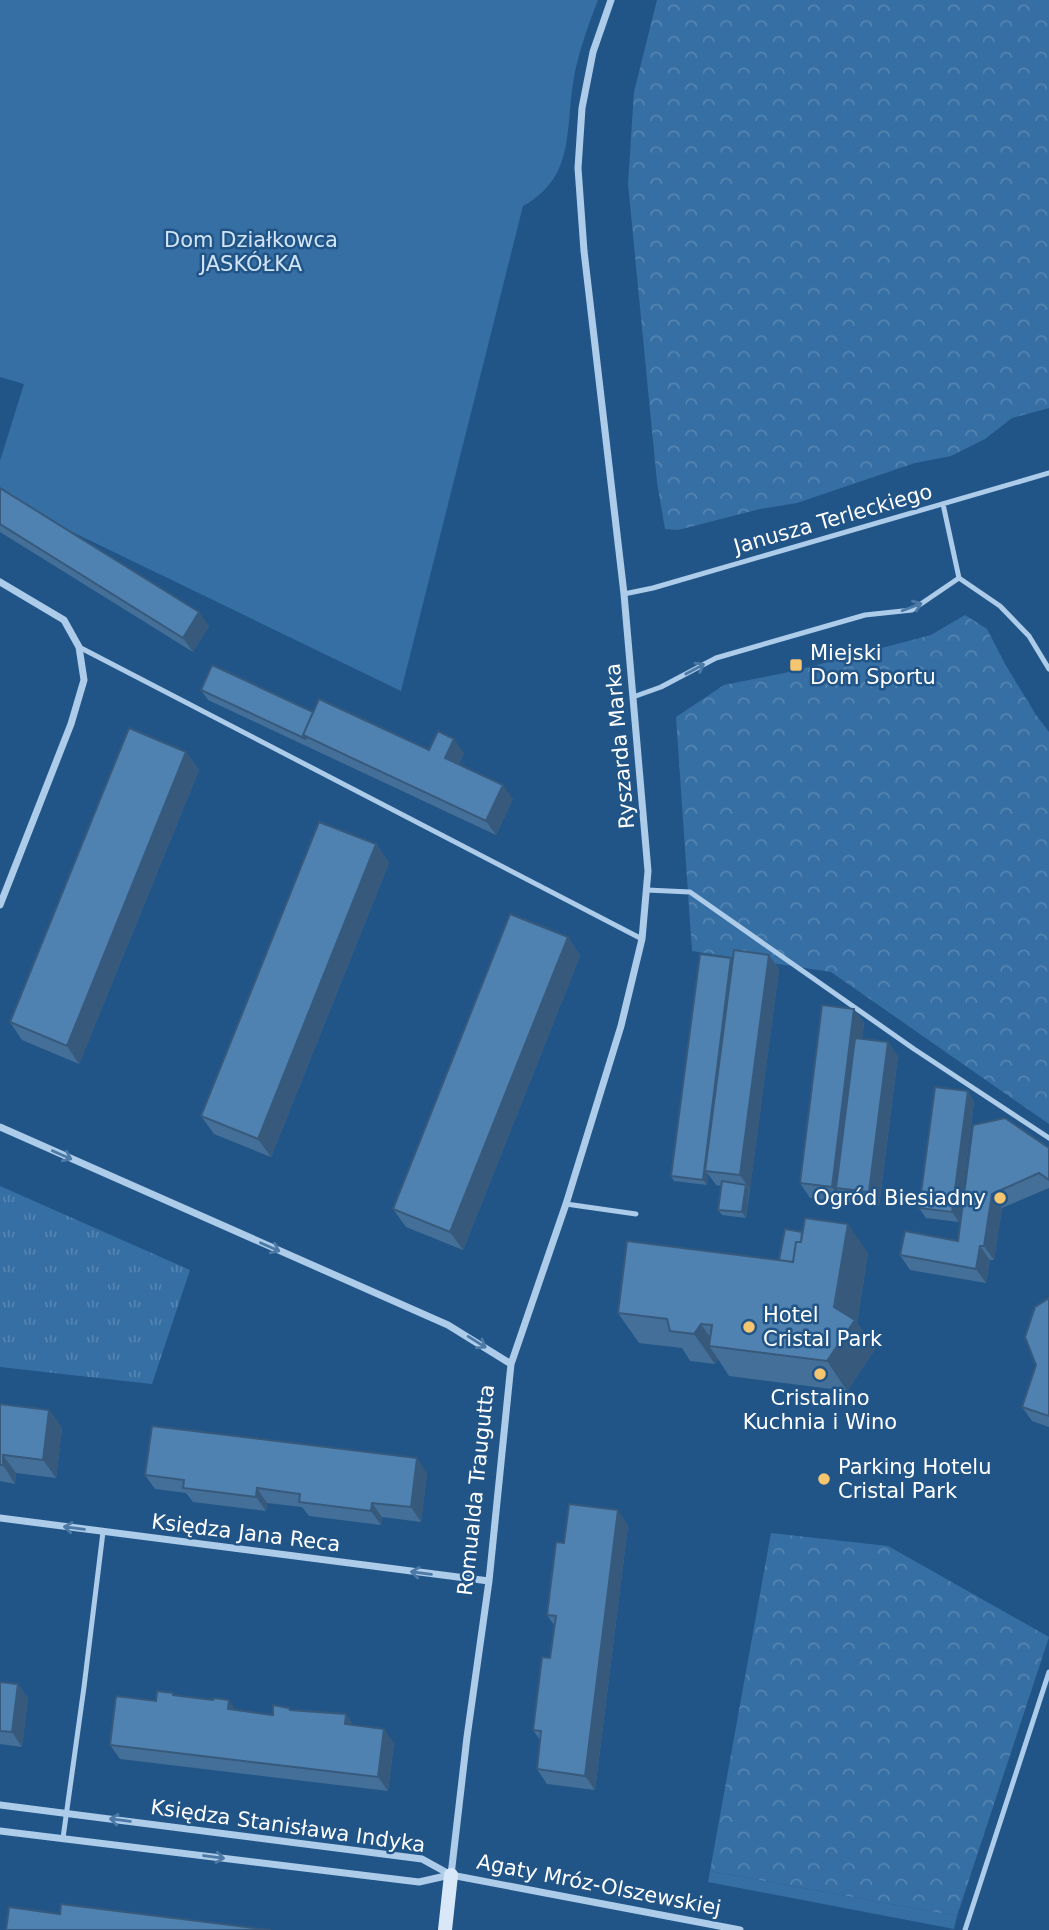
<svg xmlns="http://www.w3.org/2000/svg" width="1049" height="1930" font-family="'DejaVu Sans',sans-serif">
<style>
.green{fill:#366fa4}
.forest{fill:url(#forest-crowns)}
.park{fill:url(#park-tufts)}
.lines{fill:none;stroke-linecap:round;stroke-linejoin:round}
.lane{stroke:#adccea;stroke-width:5}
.street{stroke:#adccea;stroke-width:7}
.secondary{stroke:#d8e8f8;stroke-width:14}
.wall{fill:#446f98}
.shaded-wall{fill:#375a7c}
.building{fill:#4f81b1;stroke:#375a7c;stroke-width:2}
.oneway{stroke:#4c79a5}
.poi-dot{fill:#f5c66f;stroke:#225587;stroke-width:2.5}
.labels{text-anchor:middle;stroke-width:5;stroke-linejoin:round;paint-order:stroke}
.park-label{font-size:21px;fill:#d1e5f7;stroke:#225587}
.street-label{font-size:21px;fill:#fff;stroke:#225587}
.poi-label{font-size:21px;fill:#fff;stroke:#225587;text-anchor:start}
</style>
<defs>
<pattern id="forest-crowns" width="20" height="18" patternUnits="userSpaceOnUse" patternTransform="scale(1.75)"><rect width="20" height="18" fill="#366fa4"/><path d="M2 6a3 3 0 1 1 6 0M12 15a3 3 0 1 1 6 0" fill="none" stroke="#5485b2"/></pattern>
<pattern id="park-tufts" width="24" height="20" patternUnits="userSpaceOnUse" patternTransform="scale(1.75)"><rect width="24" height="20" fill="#366fa4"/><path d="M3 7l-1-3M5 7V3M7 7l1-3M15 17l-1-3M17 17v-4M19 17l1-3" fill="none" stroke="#5485b2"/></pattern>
</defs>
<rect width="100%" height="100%" fill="#225587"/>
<path class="green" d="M 0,0 L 598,0 C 589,23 580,48 575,72 C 564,125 578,176 523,206 L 401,691 L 0,497 L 0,461 L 24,384 L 0,377 Z
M 710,1871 L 957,1916 L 954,1929 L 708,1882 Z"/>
<path class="forest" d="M 657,0 L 1049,0 L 1049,408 L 1012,418 L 985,439 L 951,456 L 915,463 L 797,503 L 760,509 L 678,530 L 665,529 L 657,482 L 628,184 L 634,92 Z
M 965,615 L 987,629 L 1005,664 L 1036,715 L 1049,732 L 1049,1124 L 831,972 L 692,951 L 676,717 L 724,685 L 794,671 L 931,635 Z
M 771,1533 L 888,1546 L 1049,1637 L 957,1916 L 710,1871 Z"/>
<path class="park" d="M 0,1186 L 190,1270 L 152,1384 L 0,1367 Z"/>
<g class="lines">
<path class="lane" d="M 943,504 L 959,578 L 1000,606 L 1029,636 L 1049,669
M 624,594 L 653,588 L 1049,473
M 79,647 L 642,939
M 633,697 L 661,687 L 716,658 L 865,615 L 912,610 L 959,578
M 647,890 L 690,892 L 914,1049 L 1049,1138
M 566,1204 L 636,1214
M 63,1838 L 84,1687 L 103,1532
M 965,1930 L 1049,1672"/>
<path class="street" d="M 0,582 L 64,620 L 79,647 L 84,680 L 71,724 L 0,905
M 0,1127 L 448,1325 L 511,1364
M 0,1518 L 489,1581
M 0,1805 L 422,1859 L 451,1875 L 740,1930
M 0,1831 L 419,1882 L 450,1875
M 451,1875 L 467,1737 L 489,1581 L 511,1364 L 566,1204 L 621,1026 L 642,939 L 648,871 L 624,594 L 584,251 L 578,168 L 582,108 L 593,52 L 611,0"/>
<path class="secondary" d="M 445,1930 L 451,1875"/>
</g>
<path class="wall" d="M 0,488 L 209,626 L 193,652 L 0,532 Z
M 201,690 L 313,712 L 429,750 L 464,753 L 459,764 L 513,799 L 496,835 L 208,700 Z
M 186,752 L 199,770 L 79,1064 L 22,1040 L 10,1022 Z
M 376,844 L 389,863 L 271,1157 L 214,1134 L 201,1116 Z
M 568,937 L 580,956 L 463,1250 L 406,1227 L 393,1209 Z
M 769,955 L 779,969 L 746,1218 L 722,1215 L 718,1210 L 721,1186 L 716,1185 L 708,1174 L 707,1185 L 674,1181 L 671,1176 L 733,961 Z
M 854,1009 L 864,1023 L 862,1038 L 898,1056 L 879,1206 L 846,1202 L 842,1197 L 842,1202 L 810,1198 L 800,1183 Z
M 974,1101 L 959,1222 L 926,1218 L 919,1208 Z
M 973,1125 L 1049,1148 L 1049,1188 L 1002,1208 L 994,1260 L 990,1260 L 986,1283 L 910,1270 L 900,1255 L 958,1241 Z
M 868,1253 L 857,1323 L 875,1349 L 847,1391 L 729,1376 L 718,1359 L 715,1364 L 690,1361 L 682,1348 L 639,1343 L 618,1313 L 779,1260 Z
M 1049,1298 L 1049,1427 L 1032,1421 L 1022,1407 L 1036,1365 Z
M 0,1404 L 49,1410 L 62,1428 L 56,1478 L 16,1473 L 15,1484 L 0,1481 Z
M 427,1473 L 421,1522 L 382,1517 L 381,1525 L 309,1516 L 302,1507 L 267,1503 L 266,1511 L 193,1502 L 186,1493 L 155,1489 L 145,1475 Z
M 628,1525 L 595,1790 L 547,1784 L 537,1769 L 540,1740 L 533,1730 L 550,1658 L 554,1625 L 547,1615 L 564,1543 Z
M 0,1682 L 18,1684 L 28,1698 L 22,1747 L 0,1744 Z
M 173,1693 L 174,1695 L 237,1710 L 273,1715 L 289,1708 L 291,1710 L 346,1714 L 353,1725 L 394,1743 L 388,1791 L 120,1759 L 110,1745 L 156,1701 Z"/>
<path class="shaded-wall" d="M 199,612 L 209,626 L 193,652 L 183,638 Z
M 454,739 L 464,753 L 456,772 L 445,758 Z
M 186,752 L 199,770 L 79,1064 L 67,1046 Z
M 503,785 L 513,799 L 496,835 L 486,821 Z
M 376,844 L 389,863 L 271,1157 L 258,1139 Z
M 568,937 L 580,956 L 463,1250 L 450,1232 Z
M 769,955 L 779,969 L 750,1190 L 740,1175 Z
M 731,958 L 735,963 L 705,1171 L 708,1174 L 707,1185 L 703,1180 Z
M 854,1009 L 864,1023 L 843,1189 L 836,1188 L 842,1197 L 842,1202 L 832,1187 Z
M 888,1042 L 898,1056 L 879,1206 L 869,1192 Z
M 968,1091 L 974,1101 L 959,1222 L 952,1212 Z
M 746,1185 L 749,1190 L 746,1218 L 742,1212 Z
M 992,1194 L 1002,1208 L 994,1260 L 984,1246 Z
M 848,1224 L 868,1253 L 857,1323 L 875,1349 L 847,1391 L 827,1361 Z
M 980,1246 L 990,1260 L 986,1283 L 976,1269 Z
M 701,1324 L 717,1347 L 709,1346 L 718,1359 L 715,1364 L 694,1334 Z
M 49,1410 L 62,1428 L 56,1478 L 43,1460 Z
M 3,1455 L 16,1473 L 15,1484 L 3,1465 Z
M 417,1458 L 427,1473 L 421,1522 L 411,1507 Z
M 257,1488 L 267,1503 L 266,1511 L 256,1497 Z
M 372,1503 L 382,1517 L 381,1525 L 371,1511 Z
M 618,1510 L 628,1525 L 595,1790 L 585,1776 Z
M 18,1684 L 28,1698 L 22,1747 L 12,1732 Z
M 229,1700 L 239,1715 L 228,1709 Z
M 346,1714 L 356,1729 L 345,1724 Z
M 384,1729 L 394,1743 L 388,1791 L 378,1777 Z"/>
<path class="building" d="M 0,488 L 199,612 L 183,638 L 0,524 Z
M 212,665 L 313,712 L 303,735 L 306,739 L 201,690 Z
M 319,699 L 429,750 L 438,731 L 454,739 L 445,758 L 503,785 L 486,821 L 303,735 Z
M 129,728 L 186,752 L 67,1046 L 10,1022 Z
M 319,822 L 376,844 L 258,1139 L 201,1116 Z
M 510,914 L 568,937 L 450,1232 L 393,1209 Z
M 734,950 L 769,955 L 740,1175 L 705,1171 Z
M 700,954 L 731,958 L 703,1180 L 671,1176 Z
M 822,1005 L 854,1009 L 832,1187 L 800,1183 Z
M 855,1038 L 888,1042 L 869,1192 L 836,1188 Z
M 935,1087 L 968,1091 L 952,1212 L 919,1208 Z
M 1005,1118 L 1049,1148 L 1049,1180 L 1039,1173 L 992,1194 L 984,1246 L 980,1246 L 976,1269 L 900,1255 L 905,1231 L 958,1241 L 973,1125 Z
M 722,1181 L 746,1185 L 742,1212 L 718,1210 Z
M 805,1218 L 848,1224 L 834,1307 L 855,1320 L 827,1361 L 709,1346 L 712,1325 L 701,1324 L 694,1334 L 670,1331 L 667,1319 L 618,1313 L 627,1241 L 793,1262 L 796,1242 L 801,1242 Z
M 785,1229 L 802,1232 L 801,1242 L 796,1242 L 793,1262 L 779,1260 Z
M 1049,1298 L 1049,1416 L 1022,1407 L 1036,1365 L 1025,1337 L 1035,1307 Z
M 0,1404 L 49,1410 L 43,1460 L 3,1455 L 3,1465 L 0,1465 Z
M 152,1426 L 417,1458 L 411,1507 L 372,1503 L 371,1511 L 299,1502 L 300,1494 L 257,1488 L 256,1497 L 183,1488 L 184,1480 L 145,1475 Z
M 569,1504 L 618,1510 L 585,1776 L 537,1769 L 541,1731 L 533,1730 L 542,1657 L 550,1658 L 556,1616 L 547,1615 L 556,1542 L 564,1543 Z
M 0,1682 L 18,1684 L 12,1732 L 0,1731 Z
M 157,1691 L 173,1693 L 173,1695 L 213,1700 L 214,1698 L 229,1700 L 228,1709 L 273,1715 L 273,1705 L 289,1708 L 290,1710 L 346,1714 L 345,1724 L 384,1729 L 378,1777 L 110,1745 L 116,1696 L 156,1701 Z
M 61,1904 L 271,1930 L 6,1930 L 9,1907 L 60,1914 Z"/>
<defs><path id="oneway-shaft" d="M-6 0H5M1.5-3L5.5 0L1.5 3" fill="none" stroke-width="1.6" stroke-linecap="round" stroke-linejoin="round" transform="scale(1.75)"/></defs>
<g class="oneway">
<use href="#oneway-shaft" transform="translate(912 607) rotate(-21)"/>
<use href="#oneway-shaft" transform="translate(695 669) rotate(-28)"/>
<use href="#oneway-shaft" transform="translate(62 1155) rotate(24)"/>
<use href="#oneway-shaft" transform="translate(270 1247) rotate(24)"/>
<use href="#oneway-shaft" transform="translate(477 1342) rotate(32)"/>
<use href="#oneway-shaft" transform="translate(74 1528) rotate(-172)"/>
<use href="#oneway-shaft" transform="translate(421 1573) rotate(-173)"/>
<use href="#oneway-shaft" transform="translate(120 1820) rotate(-173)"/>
<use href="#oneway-shaft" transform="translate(214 1857) rotate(7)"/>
</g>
<g class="poi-dot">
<rect x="789" y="658" width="14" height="14" rx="3.5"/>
<circle cx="1000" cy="1198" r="7"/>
<circle cx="749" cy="1327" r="7"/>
<circle cx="820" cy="1374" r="7"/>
<circle cx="824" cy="1479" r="7"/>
</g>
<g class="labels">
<g class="park-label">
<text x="251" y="247">Dom Działkowca<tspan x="251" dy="24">JASKÓŁKA</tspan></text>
</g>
<g class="street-label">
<text transform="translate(833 519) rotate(-16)" y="7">Janusza Terleckiego</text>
<text transform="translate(620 746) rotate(-95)" y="7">Ryszarda Marka</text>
<text transform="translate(476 1490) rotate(-84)" y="7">Romualda Traugutta</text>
<text transform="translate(246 1533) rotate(7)" y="7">Księdza Jana Reca</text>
<text transform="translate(288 1826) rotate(8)" y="7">Księdza Stanisława Indyka</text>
<text transform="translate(599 1885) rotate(11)" y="7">Agaty Mróz-Olszewskiej</text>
</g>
<g class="poi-label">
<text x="810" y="660">Miejski<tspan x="810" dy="24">Dom Sportu</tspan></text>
<text x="986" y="1205" text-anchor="end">Ogród Biesiadny</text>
<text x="763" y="1322">Hotel<tspan x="763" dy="24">Cristal Park</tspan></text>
<text x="820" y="1405" text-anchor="middle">Cristalino<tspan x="820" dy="24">Kuchnia i Wino</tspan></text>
<text x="838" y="1474">Parking Hotelu<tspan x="838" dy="24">Cristal Park</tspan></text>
</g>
</g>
</svg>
